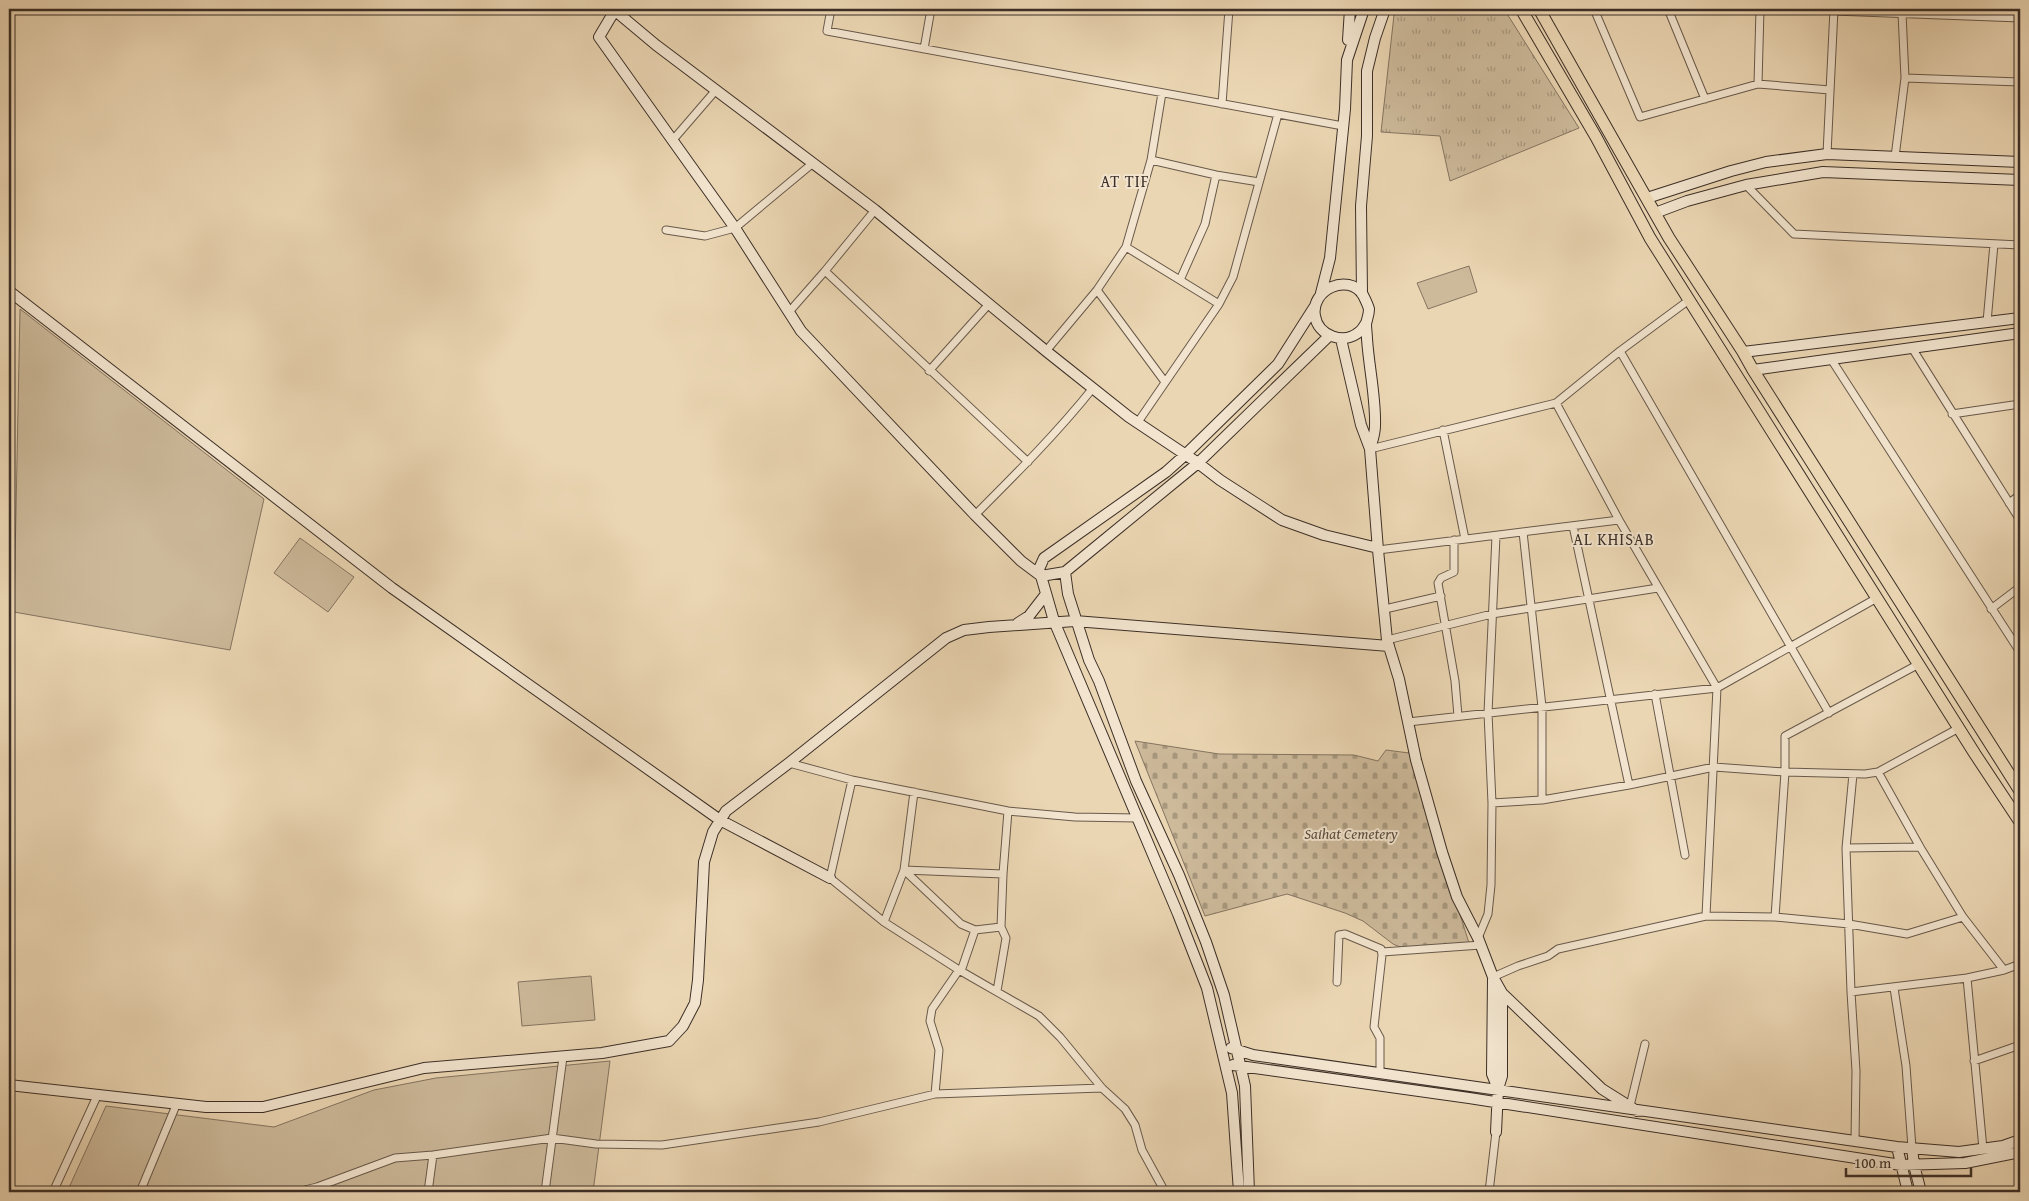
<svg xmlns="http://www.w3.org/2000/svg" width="2029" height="1201" font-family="'Gentium Book Plus',serif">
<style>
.grass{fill:#cdba9b;stroke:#847461}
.cemetery{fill:url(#cemetery-stones);stroke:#847461}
.park{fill:url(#park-tufts);stroke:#847461}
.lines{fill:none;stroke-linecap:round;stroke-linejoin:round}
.street-casing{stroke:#68594a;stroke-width:9}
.secondary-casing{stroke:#3c2f27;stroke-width:12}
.primary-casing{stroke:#3c2f27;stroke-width:13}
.street{stroke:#f2e4ce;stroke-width:7}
.secondary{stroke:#f2e4ce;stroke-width:10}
.primary{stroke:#ebd6b3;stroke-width:11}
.labels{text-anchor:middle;stroke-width:4;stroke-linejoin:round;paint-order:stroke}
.park-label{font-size:15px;font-style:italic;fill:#594b3e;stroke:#f2e4ce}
.neighbourhood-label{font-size:16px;letter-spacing:1px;fill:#3c2f27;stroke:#f2e4ce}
</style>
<defs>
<pattern id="cemetery-stones" width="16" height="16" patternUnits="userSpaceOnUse" patternTransform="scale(1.25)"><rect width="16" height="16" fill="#cdba9b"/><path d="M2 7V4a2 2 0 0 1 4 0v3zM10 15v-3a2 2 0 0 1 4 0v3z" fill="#a8987e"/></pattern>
<pattern id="park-tufts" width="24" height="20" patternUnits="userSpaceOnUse" patternTransform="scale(1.25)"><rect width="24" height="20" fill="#cdba9b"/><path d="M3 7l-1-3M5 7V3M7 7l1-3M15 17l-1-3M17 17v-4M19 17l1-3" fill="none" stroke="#a8987e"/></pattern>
</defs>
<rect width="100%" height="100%" fill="#ebd6b3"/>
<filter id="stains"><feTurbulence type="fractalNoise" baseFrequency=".004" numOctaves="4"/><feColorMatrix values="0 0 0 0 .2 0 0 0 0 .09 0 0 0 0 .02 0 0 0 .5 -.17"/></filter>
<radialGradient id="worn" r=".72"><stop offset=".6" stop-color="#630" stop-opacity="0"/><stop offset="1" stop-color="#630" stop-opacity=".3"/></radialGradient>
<path class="grass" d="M 1469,266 L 1477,292 L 1428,309 L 1417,283 Z
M 20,309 L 264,499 L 230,650 L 14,612 Z
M 300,538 L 354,577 L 328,612 L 274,573 Z
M 591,976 L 595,1020 L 522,1026 L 518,982 Z
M 610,1061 L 593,1192 L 67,1192 L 106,1106 L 274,1127 L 374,1090 L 436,1078 Z"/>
<path class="cemetery" d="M 1135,741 L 1219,754 L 1354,755 L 1378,761 L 1386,750 L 1409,753 L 1469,943 L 1405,949 L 1393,944 L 1363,921 L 1345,913 L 1287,894 L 1205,916 Z"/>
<path class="park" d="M 1398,9 L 1504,9 L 1579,128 L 1450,181 L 1440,136 L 1381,132 L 1394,15 Z"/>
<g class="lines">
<defs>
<path id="street" d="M 831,9 L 827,31 L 1343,126
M 1594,9 L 1640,117 L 1758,84 L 1830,90
M 1668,9 L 1705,99
M 1834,11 L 2020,18
M 1989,16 L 1989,9
M 924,49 L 931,9
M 1905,78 L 2020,82
M 1758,84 L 1760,9
M 1222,104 L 1229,9
M 672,141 L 716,90
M 1827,154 L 1834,9
M 1895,157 L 1905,78 L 1902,13
M 1151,160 L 1216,175 L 1259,182
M 1746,185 L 1794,234 L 2020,245
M 666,230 L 705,236 L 735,228 L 813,163
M 1126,247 L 1219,304
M 825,271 L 1028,462
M 1180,280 L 1205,224 L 1216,175
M 1097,290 L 1165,382
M 789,312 L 825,271 L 875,210
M 1987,322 L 1994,244
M 1912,348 L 2020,520
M 1046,351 L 1097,290 L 1126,247 L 1151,160 L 1162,93
M 1620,351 L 1829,713
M 1831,359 L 2020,652
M 929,371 L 989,304
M 1556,403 L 1619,520 L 1717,688 L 1706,916
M 1952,414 L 2020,404
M 1138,422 L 1219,304 L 1233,277 L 1278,114
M 1443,430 L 1465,539
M 1370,449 L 1556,403 L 1620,351 L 1689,300
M 2009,503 L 2020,495
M 975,515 C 1016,474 1057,433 1093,388
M 1573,526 L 1629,785
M 1523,532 L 1542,707 L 1542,800
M 1454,540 L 1454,572 L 1441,578 L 1438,583 L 1455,681 L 1458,716
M 1378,550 L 1619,520
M 1385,609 L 1441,596
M 1991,609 L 2020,587
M 1387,640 L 1492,614 L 1658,588
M 1655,694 L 1685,855
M 1408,722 L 1717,688 L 1877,598
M 789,763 L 852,780 L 1008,811 L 1075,817 L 1137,818
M 1878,772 L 1920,847 L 1963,917 L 2004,970
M 1853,774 L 1846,848 L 1851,992 L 1856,1071 L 1855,1141
M 852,780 L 830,878 L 884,922 L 959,970 L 1039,1016 L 1060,1037 L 1102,1088 L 1125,1109 L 1135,1125 L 1142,1150 L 1165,1192
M 1492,803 L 1542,800 L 1629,785 L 1714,767 L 1785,772 L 1865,774 L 1878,772 L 1959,728
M 1846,848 L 1920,847
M 904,870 L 961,924 L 975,930 L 1001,927 L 1003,874 L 1008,811
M 904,870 L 1003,874
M 1775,917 L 1785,772 L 1785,736 L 1919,664
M 884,922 L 904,870 L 914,792
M 1478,938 L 1488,914 L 1491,885 L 1492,803 L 1488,713 L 1496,536
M 1382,952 L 1481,945
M 961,971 L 975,930
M 1493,977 L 1518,966 L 1548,956 L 1558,949 L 1706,916 L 1775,917 L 1849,924 L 1907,934 L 1963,917
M 1967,978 L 2004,970 L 2020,964
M 1337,982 L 1339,935 L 1345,934 L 1381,949 L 1382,955 L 1374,1027 L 1380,1038 L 1380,1073
M 1894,988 L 1906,1066 L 1912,1148
M 997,991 L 1006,938 L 1001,927
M 1851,992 L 1967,978 L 1983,1149
M 1974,1061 L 2020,1045
M 935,1094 L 939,1050 L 930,1021 L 932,1009 L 959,970
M 1630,1106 L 1645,1044
M 141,1190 L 171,1192
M 53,1192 L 98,1094
M 140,1192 L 177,1103
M 297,1192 L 317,1187 L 395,1158 L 433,1155 L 552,1138 L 596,1144 L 662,1145 L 819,1122 L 935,1094 L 1102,1088
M 428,1192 L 433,1155
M 545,1192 L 563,1057
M 1489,1192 L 1496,1132"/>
<path id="secondary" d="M 613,9 L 656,45 L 875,210 L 1046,351 L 1129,417 L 1198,463 L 1220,480 L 1282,520 L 1324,535 L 1378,548
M 615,10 L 599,37 L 735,228 L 801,331 L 975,515 L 1021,561 L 1041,576 L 1065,572
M 1348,40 L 1350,9
M 1647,198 L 1731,171 L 1766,162 L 1827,154 L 2020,162
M 1655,213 L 1687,201 L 1746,185 L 1823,172 L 2020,180
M 9,291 L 392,588 L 720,820 L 830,878
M 1321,293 L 1330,258 L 1345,109 L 1347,60 L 1364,9
M 1362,294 L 1361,206 L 1367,136 L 1367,71 L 1375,38 L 1385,9
M 1366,323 C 1364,326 1362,330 1359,332 C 1344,345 1318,336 1315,316 C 1310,290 1348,272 1363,295 C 1365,299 1368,305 1369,309 C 1369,315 1367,319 1366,324 C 1366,329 1367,335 1367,339 C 1369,368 1376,398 1375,426 C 1375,434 1372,442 1370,449
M 1341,339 L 1361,425 L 1370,449 L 1378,550 L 1387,640 L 1399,679 L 1416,760 L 1442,852 L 1457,897 L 1478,938 L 1493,977 L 1502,993 L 1602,1089 L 1637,1111
M 1743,352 L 2020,318
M 1753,370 L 2020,333
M 1018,623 L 1029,616 L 1046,594
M 1493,979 L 1492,1074 L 1498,1089
M 1231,1048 L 1253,1055 L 1897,1147 L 1959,1152 L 2003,1146 L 2020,1140
M 1233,1065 L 1469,1098 L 1901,1165 L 1965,1163 L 2020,1152
M 9,1085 L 206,1107 L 263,1107 L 424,1068 L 602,1053 L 669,1041 L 683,1026 L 695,1003 L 698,980 L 704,862 L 713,832 L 726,811 L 789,763 L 946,638 L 964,630 L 989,627 L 1075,621 L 1389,646
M 1496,1132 L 1498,1089 L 1502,1076 L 1502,993
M 1897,1147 L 1908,1192
M 1912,1148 L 1914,1165 L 1921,1192
M 1239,1192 L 1232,1093 L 1207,988 L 1178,914 L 1054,621 L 1039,569 L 1044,558 L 1166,472 L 1185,455 L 1278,364 L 1315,306
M 1249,1192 L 1245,1086 L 1224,995 L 1206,942 L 1179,875 L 1136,781 L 1099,681 L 1089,660 L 1068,594 L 1065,572 L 1198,463 L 1329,336"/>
<path id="primary" d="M 1521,9 L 1596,137 L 1650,238 L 1975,754 L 2020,822
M 1539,9 L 1669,238 L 1743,352 L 1753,370 L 2020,791"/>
</defs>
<use href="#street" class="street-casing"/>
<use href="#secondary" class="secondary-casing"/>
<use href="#primary" class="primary-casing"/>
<use href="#street" class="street"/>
<use href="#secondary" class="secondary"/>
<use href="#primary" class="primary"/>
</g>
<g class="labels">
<g class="park-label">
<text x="1351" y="839">Saihat Cemetery</text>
</g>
<g class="neighbourhood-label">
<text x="1125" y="187">AT TIF</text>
<text x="1614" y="545">AL KHISAB</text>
</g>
</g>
<rect width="2029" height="1201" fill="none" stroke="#ebd6b3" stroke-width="30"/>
<rect x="10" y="10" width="2009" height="1181" fill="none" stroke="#3c2f27" stroke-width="2.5"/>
<rect x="15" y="15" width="1999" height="1171" fill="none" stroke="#3c2f27"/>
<path d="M1846 1168v8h125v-8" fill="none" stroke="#3c2f27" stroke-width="2.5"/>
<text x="1854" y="1168" font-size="15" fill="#3c2f27" stroke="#f2e4ce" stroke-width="4" paint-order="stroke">100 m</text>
<rect width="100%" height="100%" filter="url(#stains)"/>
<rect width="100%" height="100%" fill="url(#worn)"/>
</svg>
